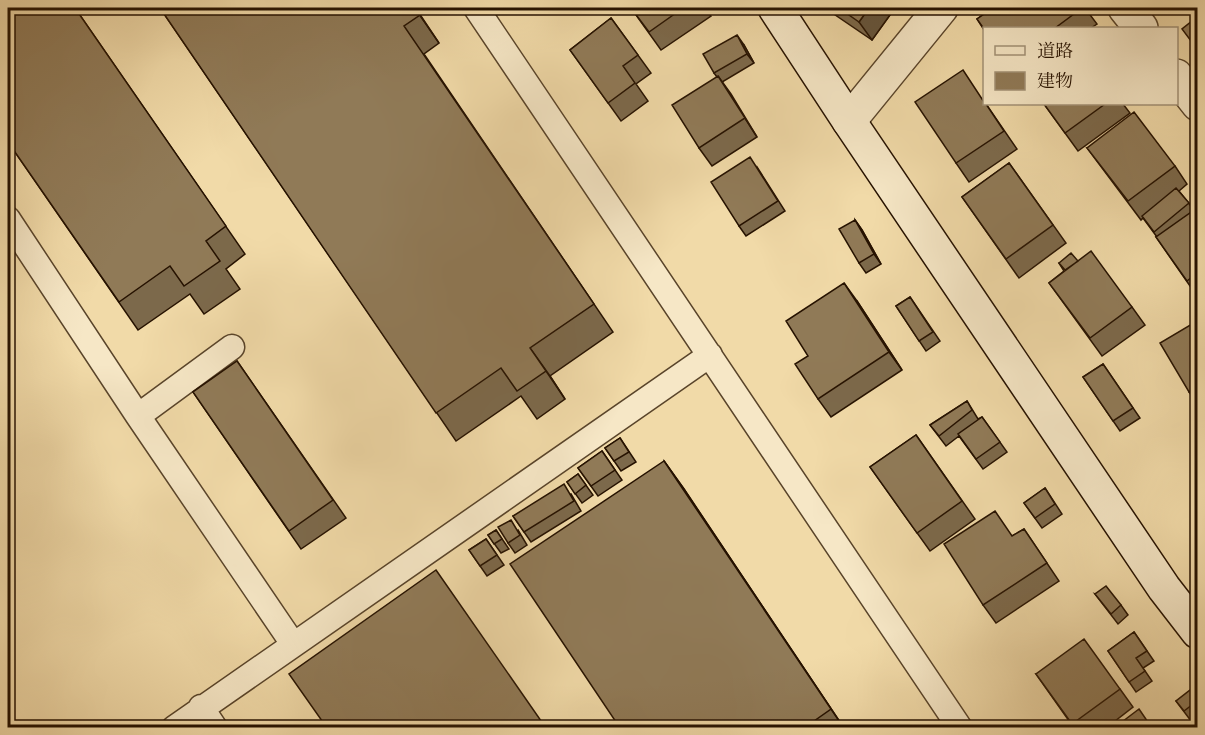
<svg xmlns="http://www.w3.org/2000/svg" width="1205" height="735" font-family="'IM FELL Great Primer','Noto Serif JP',serif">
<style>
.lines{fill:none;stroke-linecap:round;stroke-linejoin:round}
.lane-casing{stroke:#59442a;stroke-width:27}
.street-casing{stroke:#59442a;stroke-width:36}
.secondary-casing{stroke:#261200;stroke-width:36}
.lane{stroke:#f6e7c6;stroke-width:24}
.street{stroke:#f6e7c6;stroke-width:33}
.secondary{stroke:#f6e7c6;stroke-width:33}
.wall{fill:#7c694b;stroke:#261200;stroke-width:1.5}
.shaded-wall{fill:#65553d;stroke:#261200;stroke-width:1.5}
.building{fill:#907a57;stroke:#261200;stroke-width:1.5}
</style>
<rect width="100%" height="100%" fill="#f1daa8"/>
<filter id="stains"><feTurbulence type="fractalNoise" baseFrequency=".00333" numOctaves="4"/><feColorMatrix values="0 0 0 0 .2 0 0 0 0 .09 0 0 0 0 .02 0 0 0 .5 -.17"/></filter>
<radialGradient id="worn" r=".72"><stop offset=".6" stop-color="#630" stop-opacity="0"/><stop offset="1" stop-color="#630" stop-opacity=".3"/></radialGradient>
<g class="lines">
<defs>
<path id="lane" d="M 476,8 L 960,728
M 8,219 L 138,416 L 293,644
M 138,416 L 232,347
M 201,707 L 215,728
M 174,728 L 710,355"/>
<path id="street" d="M 1125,8 L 1141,28
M 1176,76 L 1198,104
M 849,121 L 941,8"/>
<path id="secondary" d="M 775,8 L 849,121 L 1164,588 L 1198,632"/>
</defs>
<use href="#lane" class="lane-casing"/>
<use href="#street" class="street-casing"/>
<use href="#secondary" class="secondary-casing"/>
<use href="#lane" class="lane"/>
<use href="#street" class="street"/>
<use href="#secondary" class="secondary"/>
</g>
<path class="wall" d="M 75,8 L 245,254 L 226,269 L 240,289 L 204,314 L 190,294 L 138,330 L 8,142 Z
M 160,8 L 415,8 L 439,43 L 424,54 L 613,332 L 550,376 L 565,399 L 537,419 L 521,396 L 456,441 Z
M 631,8 L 705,8 L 711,16 L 661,50 Z
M 825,8 L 895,8 L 872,40 Z
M 993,8 L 1085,8 L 1097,24 L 1091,28 L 984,28 L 984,30 L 977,19 Z
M 611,18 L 651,73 L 636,84 L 648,101 L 621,121 L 570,50 Z
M 744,45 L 754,63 L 722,82 L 757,137 L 712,166 L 699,148 L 717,77 L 714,73 Z
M 986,104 L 1017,149 L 969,182 L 956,163 Z
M 1044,104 L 1123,104 L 1130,113 L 1078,151 Z
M 1087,148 L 1175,166 L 1187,184 L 1179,191 L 1194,210 L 1197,208 L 1197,296 L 1156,237 L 1157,237 L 1143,218 L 1141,220 Z
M 1009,163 L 1066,243 L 1019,278 L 962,197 Z
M 757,167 L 785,211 L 746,236 L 739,226 Z
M 855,220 L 862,230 L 881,264 L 866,273 L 859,263 Z
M 1078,261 L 1132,307 L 1145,325 L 1102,356 L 1049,283 L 1064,271 L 1059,263 Z
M 910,297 L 940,341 L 926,351 L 896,306 Z
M 857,301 L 902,370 L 831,417 L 818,399 L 808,356 Z
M 1197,321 L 1197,403 L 1189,392 Z
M 237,361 L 346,518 L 301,549 L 193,392 Z
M 1103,364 L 1140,418 L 1120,431 L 1083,377 Z
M 967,401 L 978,419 L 982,417 L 1007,452 L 983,469 L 959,436 L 946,446 L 930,425 Z
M 916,435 L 975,519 L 930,551 L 870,467 Z
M 620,438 L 636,462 L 621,471 L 605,448 Z
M 602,451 L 622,480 L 598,496 L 578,468 Z
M 664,461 L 684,489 L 844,728 L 620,728 Z
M 578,474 L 593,495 L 582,503 L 567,482 Z
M 1045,488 L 1062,514 L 1042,528 L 1024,503 Z
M 571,494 L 581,511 L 531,542 L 513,516 Z
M 1024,529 L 1059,581 L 996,623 L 983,605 L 1012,536 Z
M 496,530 L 509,549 L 501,553 L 488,535 Z
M 518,530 L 527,545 L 515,553 L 508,543 Z
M 486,539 L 504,565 L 487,576 L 469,550 Z
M 1095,594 L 1121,605 L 1128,615 L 1118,624 Z
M 1134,632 L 1154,661 L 1143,668 L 1152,681 L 1136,692 L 1108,651 Z
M 1036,674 L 1120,689 L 1133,707 L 1106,728 L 1074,728 Z
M 1197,693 L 1197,716 L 1191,721 L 1176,701 Z"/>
<path class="shaded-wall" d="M 415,8 L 419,13 L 439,43 Z
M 869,8 L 895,8 L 872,40 L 859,22 Z
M 737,35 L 744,45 L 754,63 L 747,54 Z
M 718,76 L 731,94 L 757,137 L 745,118 Z
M 855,220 L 862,230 L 881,264 L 874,254 Z
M 844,283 L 857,301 L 902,370 L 889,352 Z
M 530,348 L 550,376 L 565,399 L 546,371 Z
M 664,461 L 684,489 L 844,728 L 831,709 Z"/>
<path class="building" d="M 8,8 L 75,8 L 226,226 L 206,241 L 220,261 L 184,286 L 170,266 L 119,302 L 8,142 Z
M 160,8 L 415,8 L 420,15 L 404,26 L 594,304 L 530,348 L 546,371 L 517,391 L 501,368 L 436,413 Z
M 631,8 L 683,8 L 649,32 Z
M 839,8 L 869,8 L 859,22 Z
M 993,8 L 1082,8 L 1055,28 L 984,29 L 977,19 Z
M 1197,17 L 1197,49 L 1182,29 Z
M 611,18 L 638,55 L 623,66 L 635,83 L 608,103 L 570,50 Z
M 737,35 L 747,54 L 714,73 L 703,54 Z
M 963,70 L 984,102 L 984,104 L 986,104 L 1004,131 L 956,163 L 915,102 Z
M 718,76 L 745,118 L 699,148 L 672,105 Z
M 1044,104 L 1105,104 L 1065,133 Z
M 1134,112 L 1175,166 L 1128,201 L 1087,148 Z
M 1197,150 L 1197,162 L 1191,154 Z
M 750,157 L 778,201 L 739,226 L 711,182 Z
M 1009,163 L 1053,225 L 1006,259 L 962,197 Z
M 1176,188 L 1189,203 L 1154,232 L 1142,216 Z
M 1197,208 L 1197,273 L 1187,281 L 1156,237 Z
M 855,220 L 874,254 L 859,263 L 839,229 Z
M 1091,251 L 1132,307 L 1090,338 L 1049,283 Z
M 1071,253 L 1078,261 L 1065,270 L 1059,263 Z
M 844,283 L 889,352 L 818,399 L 795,364 L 808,356 L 786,321 Z
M 910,297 L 933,332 L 919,341 L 896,306 Z
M 1197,321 L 1197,387 L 1189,392 L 1160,343 Z
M 237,361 L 333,500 L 289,531 L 193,392 Z
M 1103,364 L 1133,408 L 1113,421 L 1083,377 Z
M 967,401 L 972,410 L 939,436 L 930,425 Z
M 982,417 L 1000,442 L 976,459 L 958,434 Z
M 916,435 L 962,501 L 917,533 L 870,467 Z
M 620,438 L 629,452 L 614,461 L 605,448 Z
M 602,451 L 615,470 L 591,486 L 578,468 Z
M 664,461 L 831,709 L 804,728 L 620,728 L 510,564 Z
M 578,474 L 586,485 L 575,494 L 567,482 Z
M 564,484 L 574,501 L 524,532 L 513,516 Z
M 1045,488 L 1055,504 L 1035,518 L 1024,503 Z
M 995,511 L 1012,536 L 1024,529 L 1047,563 L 983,605 L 944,544 Z
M 511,520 L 520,535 L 508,543 L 498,527 Z
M 496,530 L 502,539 L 494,544 L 488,535 Z
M 486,539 L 497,555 L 480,566 L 469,550 Z
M 436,570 L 546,728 L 327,728 L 289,674 Z
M 1106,586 L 1121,605 L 1111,614 L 1095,594 Z
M 1134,632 L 1147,651 L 1136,658 L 1145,671 L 1129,682 L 1108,651 Z
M 1084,639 L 1120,689 L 1072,724 L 1036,674 Z
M 1194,687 L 1197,693 L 1197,701 L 1184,711 L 1176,701 Z
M 1139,709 L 1152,728 L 1114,728 Z
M 1197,718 L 1197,728 L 1186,728 Z"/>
<rect width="1205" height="735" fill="none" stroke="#f1daa8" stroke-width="30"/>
<rect x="9" y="9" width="1187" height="717" fill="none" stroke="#261200" stroke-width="3"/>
<rect x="15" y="15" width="1175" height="705" fill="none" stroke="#261200" stroke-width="1.5"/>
<rect x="983" y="27" width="195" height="78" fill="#f6e7c6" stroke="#a39277" stroke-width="1.5"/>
<rect x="995" y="46" width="30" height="9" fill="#f6e7c6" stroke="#a39277" stroke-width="1.5"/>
<text x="1037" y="57" font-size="18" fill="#261200">道路</text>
<rect x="995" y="72" width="30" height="18" fill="#907a57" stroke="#a39277" stroke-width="1.5"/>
<text x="1037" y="87" font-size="18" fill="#261200">建物</text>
<rect width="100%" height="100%" filter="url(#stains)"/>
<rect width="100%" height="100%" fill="url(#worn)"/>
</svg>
